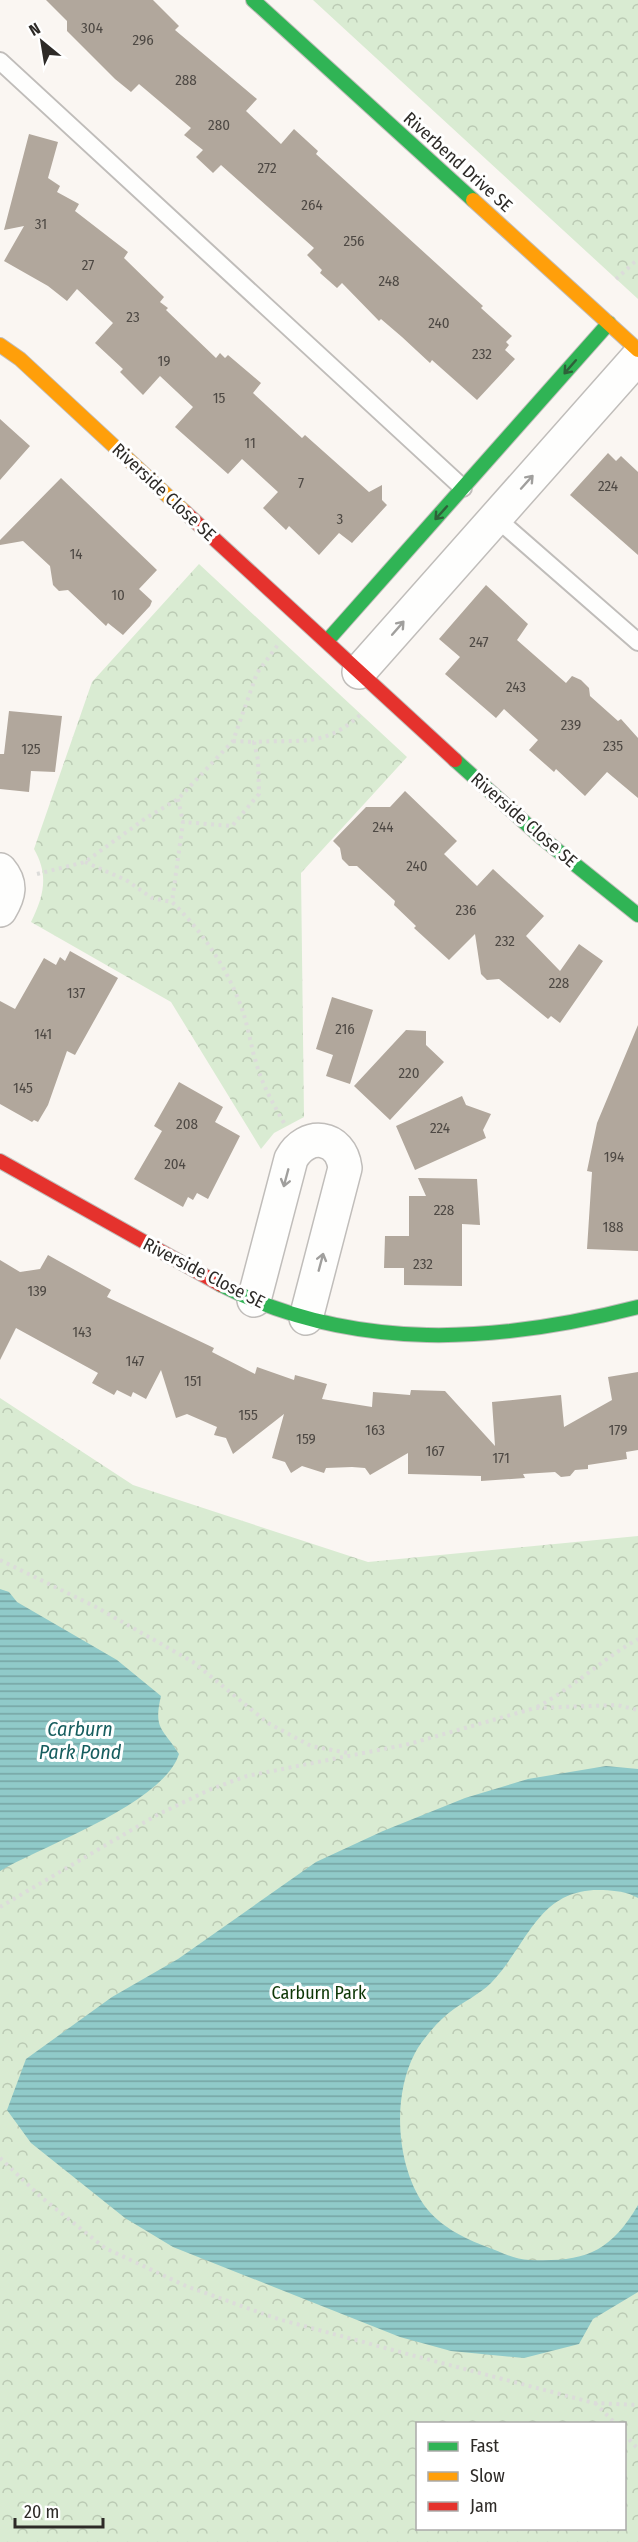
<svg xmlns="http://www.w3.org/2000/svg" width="638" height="2542" font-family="'Fira Sans Condensed',sans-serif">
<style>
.park{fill:url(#park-crowns);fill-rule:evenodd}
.water{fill:url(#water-rules)}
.building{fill:#b1a79c}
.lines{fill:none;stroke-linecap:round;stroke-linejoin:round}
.lane-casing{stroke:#c0bdba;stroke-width:20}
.street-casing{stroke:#c0bdba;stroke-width:36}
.fast-casing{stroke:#c0bdba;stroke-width:16}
.slow-casing{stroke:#c0bdba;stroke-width:16}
.jam-casing{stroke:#c0bdba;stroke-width:16}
.path{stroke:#dcdcda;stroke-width:4;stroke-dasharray:3 4.5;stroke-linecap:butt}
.lane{stroke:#fefefd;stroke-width:16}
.street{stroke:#fefefd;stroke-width:33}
.fast{stroke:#30b455;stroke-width:14}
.slow{stroke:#ff9f0a;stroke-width:14}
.jam{stroke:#e5322d;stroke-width:14}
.oneway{stroke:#2e6139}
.oneway2{stroke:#a09f9d}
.labels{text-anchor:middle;stroke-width:6;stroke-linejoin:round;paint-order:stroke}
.number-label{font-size:15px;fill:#4e4944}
.street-label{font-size:18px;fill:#2d2a27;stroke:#fff}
.park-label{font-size:18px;fill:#0d3705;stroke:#fff}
.water-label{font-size:20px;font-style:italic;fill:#175e5f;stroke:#fff}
</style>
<defs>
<pattern id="park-crowns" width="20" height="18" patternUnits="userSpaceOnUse" patternTransform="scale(1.5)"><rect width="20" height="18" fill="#d9ebd2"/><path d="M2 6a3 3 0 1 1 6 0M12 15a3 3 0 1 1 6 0" fill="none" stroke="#bbcab4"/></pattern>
<pattern id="water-rules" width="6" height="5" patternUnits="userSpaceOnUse" patternTransform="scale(1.5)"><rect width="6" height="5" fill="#90cac9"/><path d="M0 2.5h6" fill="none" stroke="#76a4a3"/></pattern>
</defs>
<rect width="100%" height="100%" fill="#faf6f2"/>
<path class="park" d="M 313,0 L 638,0 L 638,299 Z
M 199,564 L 407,757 L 301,873 L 304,1117 L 274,1133 L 261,1149 L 171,1002 L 31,922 C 44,896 49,875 34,849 L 92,682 Z
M 0,1398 L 133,1485 L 368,1562 L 638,1536 L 638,2542 L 0,2542 ZM 418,2424 L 624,2424 L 624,2528 L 418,2528 Z"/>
<path class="water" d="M 0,1589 L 9,1592 L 17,1602 L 117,1660 L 161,1696 C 153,1730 163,1728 179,1754 C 163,1804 44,1845 0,1871 Z
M 606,1766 L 638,1769 L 638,1898 C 626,1891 616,1891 603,1890 C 538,1887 528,1945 491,1983 C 480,1994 463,2002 450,2012 C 438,2021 422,2040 415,2053 C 392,2096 396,2165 424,2205 C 440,2227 464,2238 487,2247 C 502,2252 514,2260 530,2260 C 584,2262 610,2253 638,2205 L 638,2292 L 593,2319 L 579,2344 L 524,2358 L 451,2351 L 400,2337 L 173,2247 L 125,2218 L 31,2143 L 7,2110 L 26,2059 L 112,1997 L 178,1959 L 316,1862 L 383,1831 L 465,1798 L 528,1779 Z"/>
<path class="building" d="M 46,0 L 153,0 L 179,26 L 175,30 L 257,99 L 246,111 L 281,144 L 294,129 L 318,151 L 316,154 L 483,306 L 481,308 L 512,336 L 506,342 L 509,345 L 505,350 L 515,359 L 477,400 L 432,360 L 430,363 L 402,337 L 381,319 L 379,321 L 342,283 L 337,288 L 320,273 L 322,270 L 307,255 L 314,248 L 221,165 L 213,173 L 196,157 L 203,150 L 184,135 L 191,128 L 139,84 L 131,92 L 115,79 L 67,31 L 67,21 Z
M 29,134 L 58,142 L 48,178 L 60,186 L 57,192 L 79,204 L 75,211 L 128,252 L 124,258 L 164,297 L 160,302 L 168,308 L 166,310 L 216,358 L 220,353 L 225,358 L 228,355 L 261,383 L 253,393 L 302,438 L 305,435 L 369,492 L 382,485 L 382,500 L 387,505 L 352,543 L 339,533 L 319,555 L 289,526 L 286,530 L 263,508 L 278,492 L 242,459 L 228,474 L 175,427 L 193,407 L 160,376 L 143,395 L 120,372 L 123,369 L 95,343 L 113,323 L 77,289 L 67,301 L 48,286 L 4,261 L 24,226 L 4,230 Z
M 0,419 L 30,446 L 0,480 Z
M 608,453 L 616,461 L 621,456 L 638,472 L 638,555 L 570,495 Z
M 61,478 L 157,570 L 139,589 L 152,601 L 150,606 L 123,635 L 108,623 L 106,626 L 68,590 L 59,591 L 53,585 L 50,566 L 23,541 L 0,545 L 0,540 Z
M 486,585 L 528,624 L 517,640 L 566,683 L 572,676 L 581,680 L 589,688 L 590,696 L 618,721 L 621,719 L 638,738 L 638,798 L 607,772 L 585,796 L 556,769 L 554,772 L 529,750 L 538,740 L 504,709 L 496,718 L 445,674 L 460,657 L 439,639 Z
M 9,711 L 62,716 L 55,772 L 31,771 L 29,792 L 0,789 L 0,754 L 4,754 Z
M 405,791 L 457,841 L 444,854 L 477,886 L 493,869 L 544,916 L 526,936 L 560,971 L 579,944 L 603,961 L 560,1023 L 551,1016 L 548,1019 L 499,979 L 487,980 L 481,974 L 475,934 L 449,960 L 414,928 L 416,926 L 394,905 L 395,901 L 357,866 L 349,866 L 342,859 L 340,848 L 333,841 L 366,807 L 390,807 Z
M 70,951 L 118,978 L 75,1055 L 67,1051 L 48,1105 L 38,1122 L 34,1120 L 32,1122 L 0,1104 L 0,1001 L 15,1009 L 44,958 L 56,965 L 60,957 L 65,961 Z
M 332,997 L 373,1010 L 350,1084 L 326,1076 L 333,1055 L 316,1049 Z
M 638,1025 L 638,1251 L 587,1249 L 592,1172 L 587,1171 L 597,1123 Z
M 406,1030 L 426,1031 L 426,1045 L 444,1062 L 390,1120 L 354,1086 Z
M 179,1082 L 223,1107 L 215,1122 L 240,1136 L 208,1199 L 197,1193 L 193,1200 L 188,1197 L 183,1207 L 134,1179 L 162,1131 L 154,1126 Z
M 462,1096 L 466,1105 L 491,1114 L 483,1130 L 486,1138 L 415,1170 L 396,1126 Z
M 418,1178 L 477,1179 L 480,1225 L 462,1224 L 462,1286 L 404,1285 L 404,1268 L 384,1268 L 385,1236 L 409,1236 L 409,1196 L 426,1196 Z
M 48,1255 L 111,1290 L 107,1297 L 214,1348 L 212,1352 L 255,1374 L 257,1367 L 294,1380 L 295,1375 L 327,1384 L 322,1399 L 372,1407 L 373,1392 L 410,1395 L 411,1390 L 445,1391 L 495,1446 L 492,1402 L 561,1395 L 564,1427 L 612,1400 L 608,1377 L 638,1372 L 638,1450 L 626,1452 L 627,1459 L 588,1465 L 588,1469 L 575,1470 L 570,1476 L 561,1477 L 555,1472 L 523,1474 L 525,1478 L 481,1481 L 481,1476 L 408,1474 L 408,1453 L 370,1475 L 365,1468 L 352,1467 L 326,1468 L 324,1473 L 302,1466 L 291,1473 L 285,1462 L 272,1458 L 284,1414 L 233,1454 L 226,1438 L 214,1435 L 217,1427 L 187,1414 L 176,1418 L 161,1370 L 146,1399 L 133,1392 L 131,1397 L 117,1390 L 114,1395 L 92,1383 L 98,1373 L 16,1328 L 0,1360 L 0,1260 L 20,1272 L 40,1269 Z"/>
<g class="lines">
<defs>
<path id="lane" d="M 0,61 L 463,488
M 495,517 L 638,642"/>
<path id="street" d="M 359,672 L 638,357
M 0,870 C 12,884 9,895 0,910
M 254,1300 L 291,1159 C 306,1131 341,1135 345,1168 L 306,1318"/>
<path id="fast" d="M 253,0 L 473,200
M 327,641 L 609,323
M 455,760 L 542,838 L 638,915
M 221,1285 C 354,1353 498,1343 638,1307"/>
<path id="slow" d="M 473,200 L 638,350
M 0,345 L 20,359 L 185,512"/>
<path id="jam" d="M 185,512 L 455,760
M 0,1161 L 221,1285"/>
</defs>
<use href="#lane" class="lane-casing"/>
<use href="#street" class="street-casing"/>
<use href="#fast" class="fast-casing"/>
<use href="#slow" class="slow-casing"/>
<use href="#jam" class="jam-casing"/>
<path class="path" d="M 616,279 L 638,259
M 233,741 L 254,742
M 178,799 L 183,822
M 85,862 L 126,880 L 152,898 L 172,902
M 37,874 L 85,862 L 146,818 L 178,799 L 233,741 L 257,673 L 280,642
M 284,1123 C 274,1105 264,1088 258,1069 C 252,1051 249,1032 244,1015 C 230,972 204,933 172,902 L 183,822 L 232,826 L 259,794 L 258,760 L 254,742 C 300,739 324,748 360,715
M 0,1560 L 96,1607 L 193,1662 L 268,1723 L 311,1746 L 348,1753
M 537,1707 C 573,1688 602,1659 638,1639
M 0,1907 L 157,1815 L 211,1789 L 247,1776 L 409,1744 L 535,1708 L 617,1705 L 638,1710
M 0,2158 L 41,2197 L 105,2248 L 186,2286 L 278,2319 L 415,2356 L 594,2403 L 638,2405
M 595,2403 L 616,2424
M 624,2434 L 638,2449"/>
<use href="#lane" class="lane"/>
<use href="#street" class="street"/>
<use href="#fast" class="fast"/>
<use href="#slow" class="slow"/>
<use href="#jam" class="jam"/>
</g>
<defs><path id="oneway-shaft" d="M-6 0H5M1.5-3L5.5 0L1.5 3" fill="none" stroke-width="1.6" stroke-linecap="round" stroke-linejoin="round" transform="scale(1.5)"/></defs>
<g class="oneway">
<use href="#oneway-shaft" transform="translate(570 367) rotate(131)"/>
<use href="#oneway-shaft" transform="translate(441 513) rotate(132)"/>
</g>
<g class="oneway2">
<use href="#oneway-shaft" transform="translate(527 482) rotate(-48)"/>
<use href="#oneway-shaft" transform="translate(398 628) rotate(-49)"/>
<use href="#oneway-shaft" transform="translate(286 1178) rotate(105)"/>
<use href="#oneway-shaft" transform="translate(321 1262) rotate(-75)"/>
</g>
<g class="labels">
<g class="number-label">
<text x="92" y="33">304</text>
<text x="143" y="45">296</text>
<text x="186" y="85">288</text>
<text x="219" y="130">280</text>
<text x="267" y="173">272</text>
<text x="312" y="210">264</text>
<text x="41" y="229">31</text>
<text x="354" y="246">256</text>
<text x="88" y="270">27</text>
<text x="389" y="286">248</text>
<text x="133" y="322">23</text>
<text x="439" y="328">240</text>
<text x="482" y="359">232</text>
<text x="164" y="366">19</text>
<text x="219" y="403">15</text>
<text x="250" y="448">11</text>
<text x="301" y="488">7</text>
<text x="608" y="491">224</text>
<text x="340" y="524">3</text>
<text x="76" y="559">14</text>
<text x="118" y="600">10</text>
<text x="479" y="647">247</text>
<text x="516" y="692">243</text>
<text x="571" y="730">239</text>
<text x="613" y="751">235</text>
<text x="31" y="754">125</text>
<text x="383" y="832">244</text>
<text x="417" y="871">240</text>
<text x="466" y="915">236</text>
<text x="505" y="946">232</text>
<text x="559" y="988">228</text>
<text x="76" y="998">137</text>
<text x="345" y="1034">216</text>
<text x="43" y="1039">141</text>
<text x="409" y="1078">220</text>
<text x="23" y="1093">145</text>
<text x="187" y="1129">208</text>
<text x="440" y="1133">224</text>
<text x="614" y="1162">194</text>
<text x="175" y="1169">204</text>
<text x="444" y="1215">228</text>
<text x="613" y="1232">188</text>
<text x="423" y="1269">232</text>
<text x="37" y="1296">139</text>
<text x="82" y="1337">143</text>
<text x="135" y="1366">147</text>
<text x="193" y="1386">151</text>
<text x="248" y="1420">155</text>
<text x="375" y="1435">163</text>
<text x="618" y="1435">179</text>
<text x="306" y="1444">159</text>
<text x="435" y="1456">167</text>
<text x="501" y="1463">171</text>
</g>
<g class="street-label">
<text transform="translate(458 162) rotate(42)" y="6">Riverbend Drive SE</text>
<text transform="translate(164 492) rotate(43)" y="6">Riverside Close SE</text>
<text transform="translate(524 820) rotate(41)" y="6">Riverside Close SE</text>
<text transform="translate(204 1273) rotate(27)" y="6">Riverside Close SE</text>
</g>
<g class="park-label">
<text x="319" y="1999">Carburn Park</text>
</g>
<g class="water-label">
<text x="80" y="1736">Carburn<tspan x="80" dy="23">Park Pond</tspan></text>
</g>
</g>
<rect x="416" y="2422" width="210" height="108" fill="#ffffff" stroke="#abaaa9" stroke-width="1.5"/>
<rect x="428" y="2442" width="30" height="9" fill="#30b455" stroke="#abaaa9" stroke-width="1.5"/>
<text x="470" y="2452" font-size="18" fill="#2d2a27">Fast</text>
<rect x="428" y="2472" width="30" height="9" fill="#ff9f0a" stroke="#abaaa9" stroke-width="1.5"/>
<text x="470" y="2482" font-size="18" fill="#2d2a27">Slow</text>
<rect x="428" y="2502" width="30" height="9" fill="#e5322d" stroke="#abaaa9" stroke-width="1.5"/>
<text x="470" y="2512" font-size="18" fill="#2d2a27">Jam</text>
<g transform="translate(42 42) rotate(330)" stroke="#ffffff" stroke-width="4.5" paint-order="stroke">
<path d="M0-4.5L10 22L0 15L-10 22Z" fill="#2d2a27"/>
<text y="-9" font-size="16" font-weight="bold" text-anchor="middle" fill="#2d2a27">N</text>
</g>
<path d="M15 2518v9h88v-9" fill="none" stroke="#2d2a27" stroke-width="3"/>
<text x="24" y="2518" font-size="18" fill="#2d2a27" stroke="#ffffff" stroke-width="4.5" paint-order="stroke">20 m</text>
</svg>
